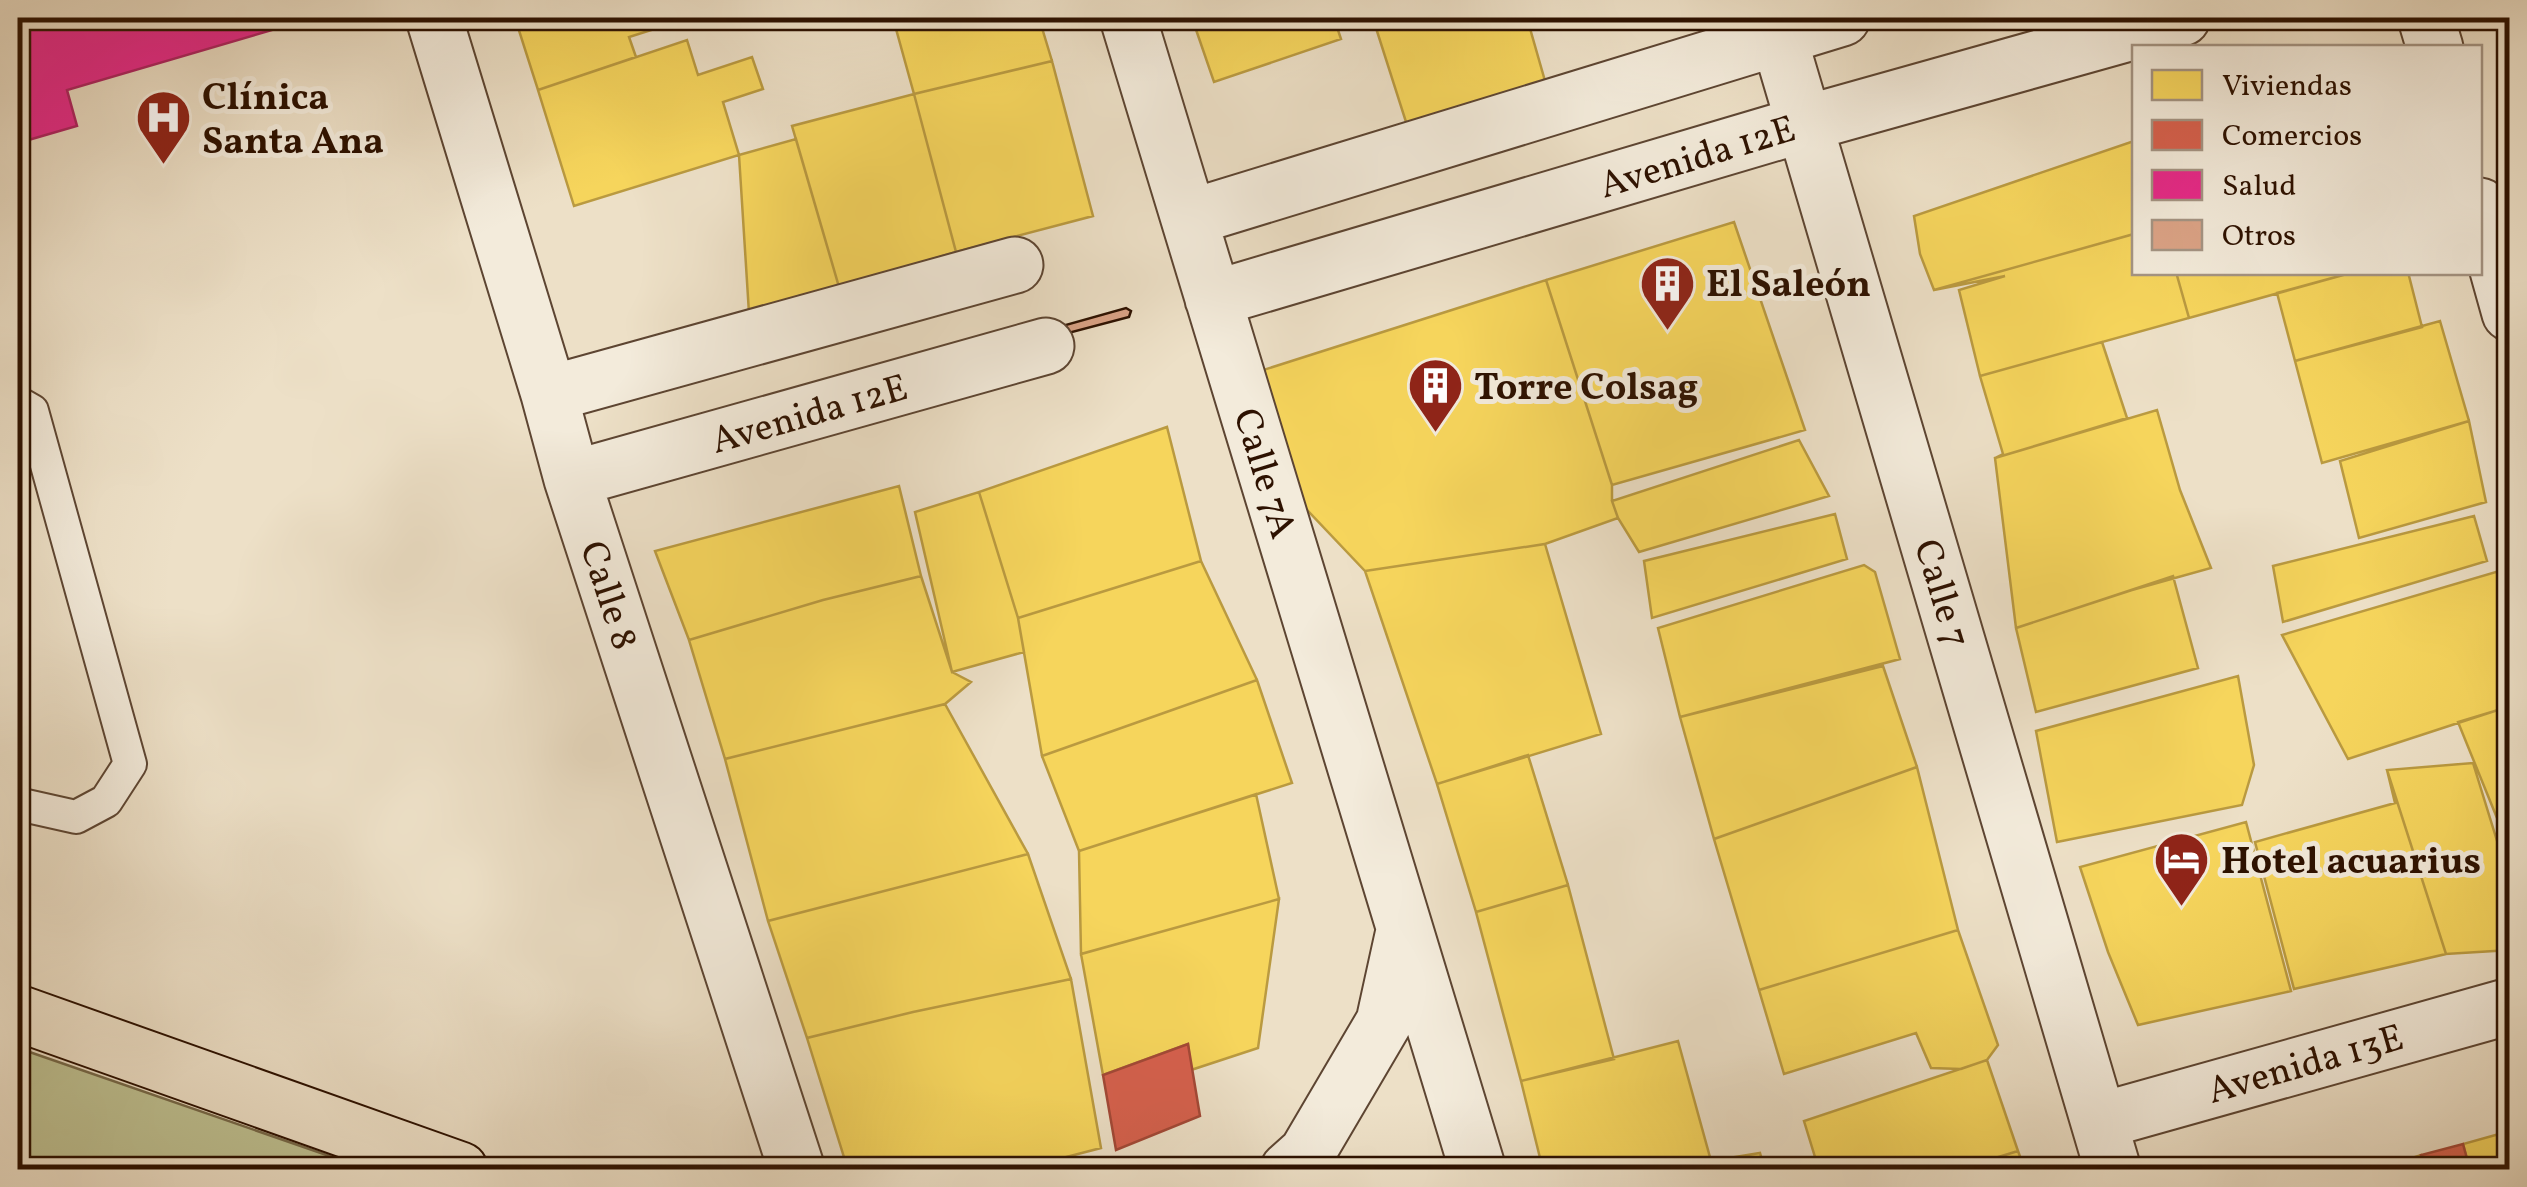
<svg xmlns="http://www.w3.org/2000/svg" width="2527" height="1187" font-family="Vollkorn,serif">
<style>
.green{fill:#bec192;stroke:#766949;stroke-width:2.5}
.homes{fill:#f6d55c;stroke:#ba9a40;stroke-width:2.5}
.shops{fill:#d6604d;stroke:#a34836;stroke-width:2.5}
.health{fill:#e7298a;stroke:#af2261;stroke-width:2.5}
.building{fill:#dba386;stroke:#2d1100;stroke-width:2.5}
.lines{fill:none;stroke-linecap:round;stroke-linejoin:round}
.lane-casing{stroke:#5d4532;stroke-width:36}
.street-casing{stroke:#5d4532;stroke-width:59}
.primary-casing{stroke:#2d1100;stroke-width:59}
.lane{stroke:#f3ebdb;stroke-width:32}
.street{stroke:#f3ebdb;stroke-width:55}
.primary{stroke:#ede0c7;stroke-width:55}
.labels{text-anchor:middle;stroke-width:10;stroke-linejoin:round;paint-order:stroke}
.poi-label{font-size:38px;font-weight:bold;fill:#2d1100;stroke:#f3ebdb;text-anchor:start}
.street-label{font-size:38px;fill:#2d1100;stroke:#f3ebdb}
</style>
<rect width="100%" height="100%" fill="#ede0c7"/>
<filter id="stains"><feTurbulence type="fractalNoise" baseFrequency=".002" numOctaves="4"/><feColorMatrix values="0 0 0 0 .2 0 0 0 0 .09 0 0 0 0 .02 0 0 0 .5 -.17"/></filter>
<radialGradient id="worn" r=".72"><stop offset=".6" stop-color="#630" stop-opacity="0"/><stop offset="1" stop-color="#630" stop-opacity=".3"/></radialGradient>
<path class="green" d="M 18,1048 L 367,1169 L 18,1169 Z"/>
<path class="homes" d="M 515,18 L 689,18 L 629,37 L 636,57 L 538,90 Z
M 893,18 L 1039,18 L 1052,61 L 914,94 Z
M 1192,18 L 1334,18 L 1341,39 L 1214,82 Z
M 1373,18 L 1408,18 L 1376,28 Z
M 1408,18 L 1527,18 L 1549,95 L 1413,144 L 1376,28 Z
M 687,40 L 698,75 L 752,57 L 763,89 L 723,102 L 739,155 L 574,206 L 538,90 Z
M 1052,61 L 1093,216 L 956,252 L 914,94 Z
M 914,94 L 956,252 L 839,287 L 792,126 Z
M 796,139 L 839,287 L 749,313 L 739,155 Z
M 2134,141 L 2134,234 L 1934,290 L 1920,254 L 1914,216 Z
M 1734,222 L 1805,430 L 1612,485 L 1546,280 Z
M 2134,234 L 2134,272 L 2176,272 L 2189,318 L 1980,376 L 1959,290 L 2005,276 L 1934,290 Z
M 2176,272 L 2354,272 L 2189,318 Z
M 2354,272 L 2408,272 L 2422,327 L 2295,361 L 2277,293 Z
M 1546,280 L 1612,485 L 1612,501 L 1618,518 L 1545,544 L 1365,571 L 1290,492 L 1257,372 Z
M 2440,321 L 2469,421 L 2322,463 L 2295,361 Z
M 2102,342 L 2127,418 L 1995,458 L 2003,454 L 1980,376 Z
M 2157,410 L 2180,490 L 2211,568 L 2132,590 L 2016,628 L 1995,458 Z
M 2469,421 L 2486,502 L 2359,538 L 2340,461 Z
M 2469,421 L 2486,502 L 2359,538 L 2340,461 Z
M 1167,427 L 1201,561 L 1018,618 L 979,492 Z
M 1799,440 L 1829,496 L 1639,552 L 1618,518 L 1612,501 Z
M 899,486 L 921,576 L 823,600 L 689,640 L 655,551 Z
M 979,492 L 1018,618 L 1024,652 L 952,672 L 915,512 Z
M 1835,514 L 1847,559 L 1652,618 L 1644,561 Z
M 2474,516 L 2487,561 L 2283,622 L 2273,566 Z
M 1545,544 L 1601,734 L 1437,784 L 1365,571 Z
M 1201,561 L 1257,680 L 1042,756 L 1018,618 Z
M 1864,565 L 1875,572 L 1900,659 L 1680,717 L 1658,628 Z
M 2506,569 L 2510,585 L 2510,706 L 2348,759 L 2282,635 Z
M 921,576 L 952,672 L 971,682 L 945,704 L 725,759 L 689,640 L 823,600 Z
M 2173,576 L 2198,668 L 2036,712 L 2016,628 Z
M 1883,666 L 1917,767 L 1714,839 L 1680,717 Z
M 2238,676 L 2254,765 L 2242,805 L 2057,842 L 2036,731 Z
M 1257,680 L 1292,783 L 1079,851 L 1042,756 Z
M 945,704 L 1028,854 L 768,921 L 725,759 Z
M 2498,710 L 2510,710 L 2510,850 L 2458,722 Z
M 1528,755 L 1568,885 L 1476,912 L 1437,784 Z
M 2473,763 L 2510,883 L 2510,950 L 2446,954 L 2387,770 Z
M 1917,767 L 1958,930 L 1759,990 L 1714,839 Z
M 2387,770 L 2446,954 L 2294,989 L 2255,842 L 2395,803 Z
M 1256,794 L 1279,899 L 1081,954 L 1079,851 Z
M 2246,822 L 2291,991 L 2138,1025 L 2108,952 L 2080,867 Z
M 1028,854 L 1071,979 L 913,1012 L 807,1038 L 768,921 Z
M 1568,885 L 1614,1059 L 1521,1081 L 1476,912 Z
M 1279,899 L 1258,1048 L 1191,1070 L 1188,1044 L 1103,1075 L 1081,954 Z
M 1958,930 L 1998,1045 L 1987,1060 L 1961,1069 L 1931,1068 L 1916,1033 L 1784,1074 L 1759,990 Z
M 1071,979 L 1101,1148 L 1016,1170 L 848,1170 L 807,1038 L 913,1012 Z
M 1678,1041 L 1711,1161 L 1679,1170 L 1543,1170 L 1521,1081 Z
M 1987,1060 L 2018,1151 L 1956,1170 L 1819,1170 L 1804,1121 Z
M 2510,1131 L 2510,1170 L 2470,1170 L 2463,1144 Z
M 2018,1151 L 2025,1170 L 1956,1170 Z
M 1760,1153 L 1765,1170 L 1679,1170 L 1711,1161 Z
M 2421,1155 L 2426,1170 L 2382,1170 L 2381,1168 Z"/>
<path class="shops" d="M 1188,1044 L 1200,1116 L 1116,1150 L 1103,1075 Z
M 2463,1144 L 2470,1170 L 2426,1170 L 2421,1155 Z"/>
<path class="health" d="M 18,18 L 313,18 L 67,90 L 77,126 L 18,143 Z"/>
<path class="building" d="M 1126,308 L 1131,311 L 1129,317 L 932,369 L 931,363 Z"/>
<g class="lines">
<defs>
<path id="lane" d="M 18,403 L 32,411 L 130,764 L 106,801 L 76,817 L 18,804"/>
<path id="street" d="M 434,18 L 549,394 L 572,479 L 797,1170
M 1128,18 L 1478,1170
M 1773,18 L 2113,1170
M 2426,18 L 2435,48
M 2480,206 L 2510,313
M 1189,218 L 1842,18
M 1213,299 L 1804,124 L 2182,18
M 549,394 L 1015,265
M 572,479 L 1046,346
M 2100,1121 L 2510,1006
M 1288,1170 L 1307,1153 L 1384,1022 L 1404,931"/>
<path id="primary" d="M 18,1013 L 460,1170"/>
</defs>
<use href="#lane" class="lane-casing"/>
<use href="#street" class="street-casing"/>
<use href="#primary" class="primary-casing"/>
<use href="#lane" class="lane"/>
<use href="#street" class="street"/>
<use href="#primary" class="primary"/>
</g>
<defs>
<symbol id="hospital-pin" viewBox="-11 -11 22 30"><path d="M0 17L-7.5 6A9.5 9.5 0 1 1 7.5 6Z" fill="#8f2418" stroke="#f3ebdb"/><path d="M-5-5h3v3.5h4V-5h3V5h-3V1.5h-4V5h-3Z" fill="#fff"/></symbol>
<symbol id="building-pin" viewBox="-11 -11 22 30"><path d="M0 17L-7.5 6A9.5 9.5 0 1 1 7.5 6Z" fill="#8f2418" stroke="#f3ebdb"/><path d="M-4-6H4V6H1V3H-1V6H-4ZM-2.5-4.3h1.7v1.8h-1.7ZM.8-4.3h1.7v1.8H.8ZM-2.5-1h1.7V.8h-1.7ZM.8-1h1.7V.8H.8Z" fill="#fff"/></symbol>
<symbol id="hotel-pin" viewBox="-11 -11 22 30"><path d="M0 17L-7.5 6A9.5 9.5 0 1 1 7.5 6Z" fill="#8f2418" stroke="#f3ebdb"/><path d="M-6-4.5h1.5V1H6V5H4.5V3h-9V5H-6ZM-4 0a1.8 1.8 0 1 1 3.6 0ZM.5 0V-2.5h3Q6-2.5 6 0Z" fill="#fff"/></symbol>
</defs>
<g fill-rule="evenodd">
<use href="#hospital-pin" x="132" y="86" width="63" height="86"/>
<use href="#building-pin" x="1636" y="252" width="63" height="86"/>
<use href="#building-pin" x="1404" y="354" width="63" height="86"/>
<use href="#hotel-pin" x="2150" y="828" width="63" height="86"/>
</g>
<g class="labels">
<g class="poi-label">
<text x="202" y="109">Clínica<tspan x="202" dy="44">Santa Ana</tspan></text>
<text x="1706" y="296">El Saleón</text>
<text x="1474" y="399">Torre Colsag</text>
<text x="2221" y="873">Hotel acuarius</text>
</g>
<g class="street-label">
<text transform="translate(1697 156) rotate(-17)" y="13">Avenida 12E</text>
<text transform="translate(809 413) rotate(-16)" y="13">Avenida 12E</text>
<text transform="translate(1266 473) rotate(73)" y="13">Calle 7A</text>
<text transform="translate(1943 593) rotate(73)" y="13">Calle 7</text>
<text transform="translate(610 595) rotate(72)" y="13">Calle 8</text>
<text transform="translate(2305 1063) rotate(-16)" y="13">Avenida 13E</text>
</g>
</g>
<rect width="2527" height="1187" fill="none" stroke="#ede0c7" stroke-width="60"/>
<rect x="20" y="20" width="2487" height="1147" fill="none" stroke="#2d1100" stroke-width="5"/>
<rect x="30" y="30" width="2467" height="1127" fill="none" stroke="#2d1100" stroke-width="2.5"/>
<rect x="2132" y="45" width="350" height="230" fill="#f3ebdb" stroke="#a49483" stroke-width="2.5"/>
<rect x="2152" y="70" width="50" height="30" fill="#f6d55c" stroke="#a49483" stroke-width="2.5"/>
<text x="2222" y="95" font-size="30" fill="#2d1100">Viviendas</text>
<rect x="2152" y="120" width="50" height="30" fill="#d6604d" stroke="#a49483" stroke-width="2.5"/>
<text x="2222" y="145" font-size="30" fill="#2d1100">Comercios</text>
<rect x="2152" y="170" width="50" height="30" fill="#e7298a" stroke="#a49483" stroke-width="2.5"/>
<text x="2222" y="195" font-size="30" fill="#2d1100">Salud</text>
<rect x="2152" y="220" width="50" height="30" fill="#dba386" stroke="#a49483" stroke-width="2.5"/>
<text x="2222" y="245" font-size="30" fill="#2d1100">Otros</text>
<rect width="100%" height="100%" filter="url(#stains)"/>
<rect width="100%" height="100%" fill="url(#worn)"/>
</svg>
